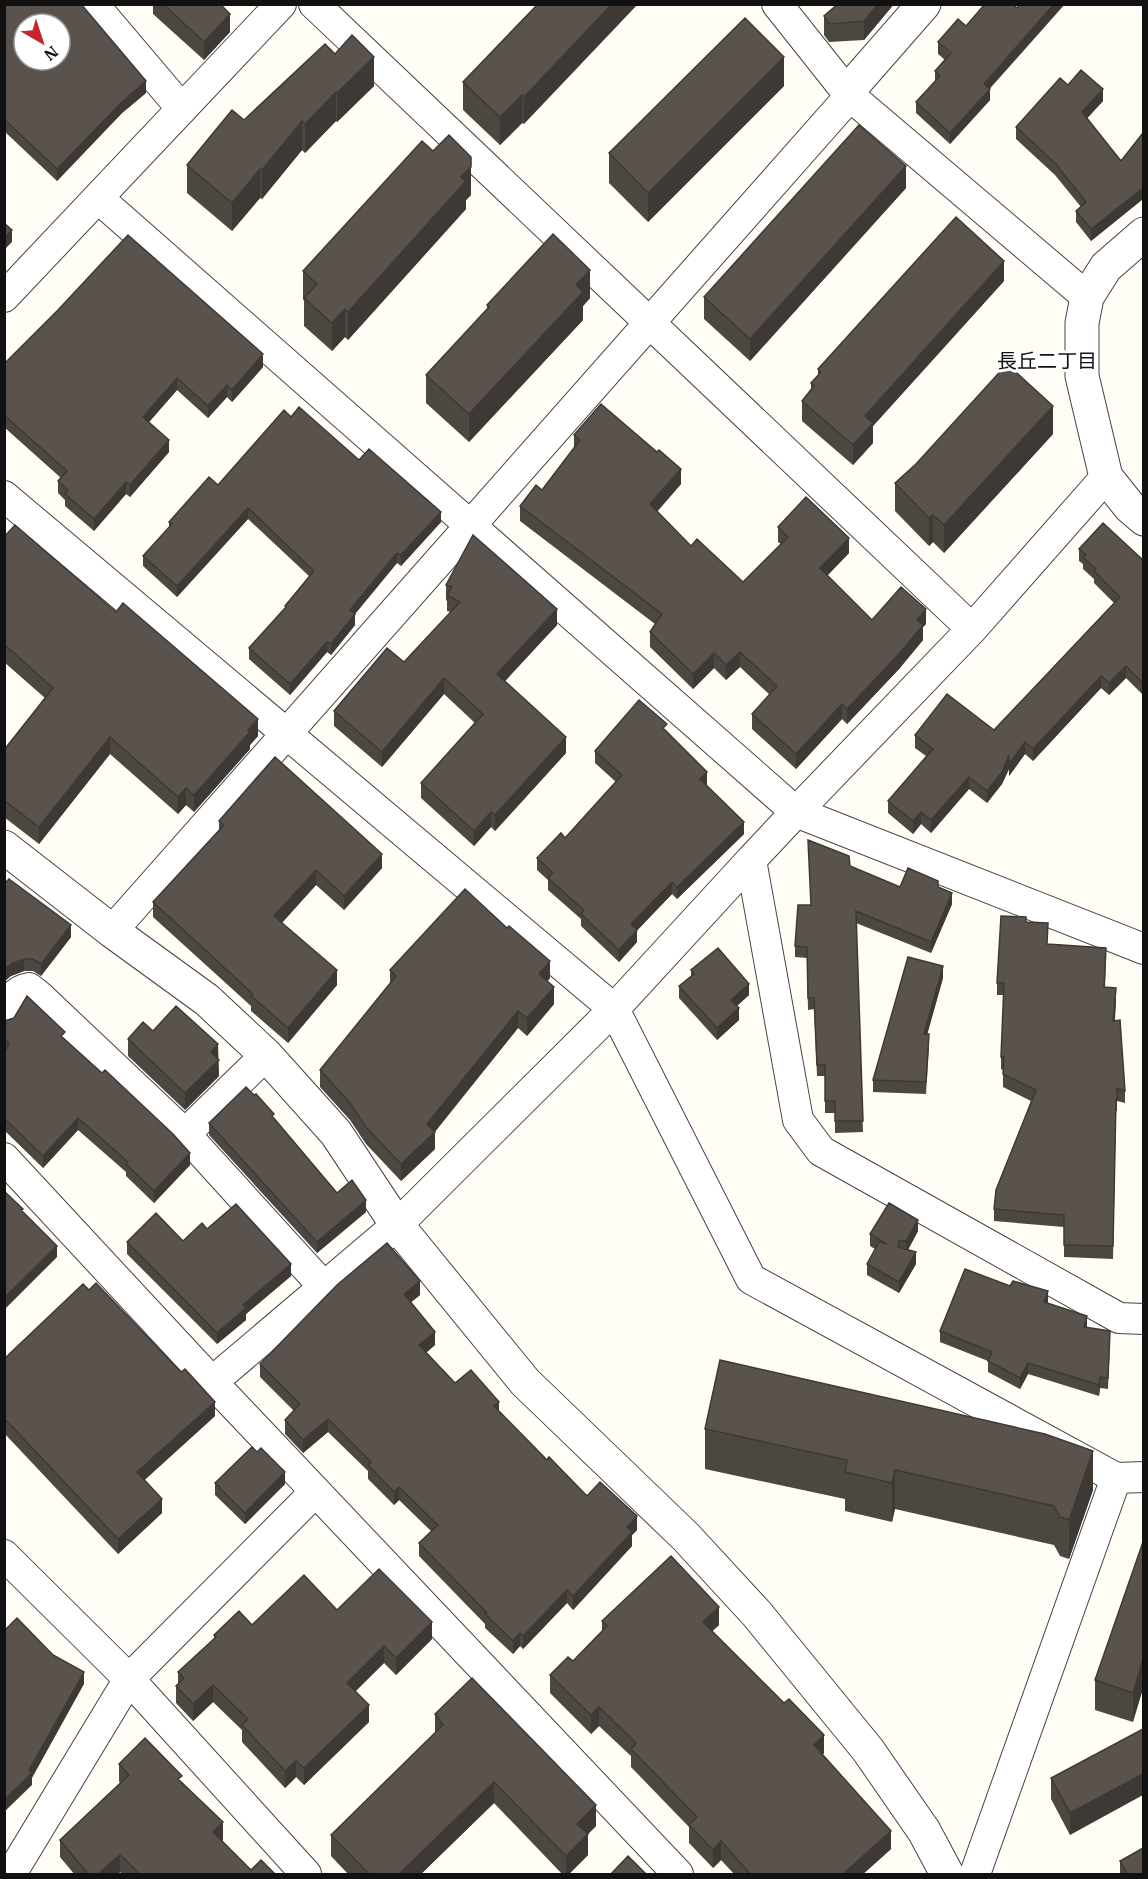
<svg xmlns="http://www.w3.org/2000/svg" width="1148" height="1879" font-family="'IBM Plex Serif','Noto Sans JP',serif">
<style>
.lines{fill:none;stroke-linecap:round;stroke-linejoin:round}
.minor-casing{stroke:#444;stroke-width:32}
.tertiary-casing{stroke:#444;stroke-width:35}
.minor{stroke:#fff;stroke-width:30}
.tertiary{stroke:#fff;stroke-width:33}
.wall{fill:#4d4742}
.shaded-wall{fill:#3f3936}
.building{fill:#5a524d;stroke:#3f3936;stroke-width:1.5;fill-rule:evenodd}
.labels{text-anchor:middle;stroke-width:6;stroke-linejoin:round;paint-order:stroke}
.neighbourhood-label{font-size:20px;fill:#111;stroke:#fff}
</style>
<rect width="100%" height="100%" fill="#fffdf5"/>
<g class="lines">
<defs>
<path id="minor" d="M 93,4 L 182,109
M 314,4 L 972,629
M 777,4 L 850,96 L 1087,297
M 98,198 L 796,812 L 972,629 L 1106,477
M 4,297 L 281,4
M 4,496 L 614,1009 L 751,1279 L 1116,1478
M 112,931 L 850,96
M 1144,949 L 796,812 L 751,860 L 798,1120 L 821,1151 L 1119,1318 L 1144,1319
M 4,1016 C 10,1002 13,991 29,988 L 39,996 L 185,1134 L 324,1287
M 185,1134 L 266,1055
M 4,1158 L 212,1382 L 678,1874
M 212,1382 L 397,1225 L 614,1009 L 751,860
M 4,1555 L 129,1679 L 306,1874
M 11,1874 L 129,1679 L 315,1492
M 975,1874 L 1116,1478 L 1144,1477"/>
<path id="tertiary" d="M 847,92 L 924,4
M 1144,234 L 1106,267 L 1087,297 L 1082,323 L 1082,376 L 1106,477 L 1130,507 L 1144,519
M 4,847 L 112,931 L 207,1000 L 266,1055 L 336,1133 L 397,1225 L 525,1382 L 686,1537 L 757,1614 L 868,1750 L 924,1831 L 947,1874"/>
</defs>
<use href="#minor" class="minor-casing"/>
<use href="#tertiary" class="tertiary-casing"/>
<use href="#minor" class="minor"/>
<use href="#tertiary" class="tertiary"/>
</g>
<path class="wall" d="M 4,4 L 146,93 L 122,113 L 57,181 L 4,131 Z
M 153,4 L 220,4 L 230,32 L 204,60 L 153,14 Z
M 538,4 L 524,124 L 522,123 L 500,145 L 463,110 L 463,82 Z
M 894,4 L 864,40 L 829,42 L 824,35 L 824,16 Z
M 938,42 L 989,89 L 990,100 L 950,144 L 916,113 L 916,102 L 935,81 L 935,71 L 945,60 L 938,54 Z
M 335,54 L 374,86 L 337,122 L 336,121 L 305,153 L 302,150 L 262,199 L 260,198 L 232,231 L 187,193 L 187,165 L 244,120 Z
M 1068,85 L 1103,101 L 1087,118 L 1121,161 L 1143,133 L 1143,199 L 1091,241 L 1076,222 L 1076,211 L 1081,207 L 1055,175 L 1016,139 L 1016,127 Z
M 784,86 L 648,222 L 609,183 L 609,153 Z
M 906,188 L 750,361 L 704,319 L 704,297 Z
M 471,195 L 466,200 L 466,209 L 348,340 L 345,337 L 332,351 L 304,326 L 304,301 L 303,299 L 303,271 Z
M 1004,281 L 873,426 L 873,443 L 853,465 L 802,421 L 802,401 L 811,390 L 811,383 L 818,375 L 818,369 Z
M 590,298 L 583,306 L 583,320 L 469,442 L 426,403 L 426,375 L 487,309 L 487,305 Z
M 4,364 L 263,367 L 232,402 L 227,397 L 208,418 L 177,390 L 149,422 L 169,452 L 130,497 L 126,494 L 94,531 L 65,506 L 65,500 L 58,493 L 58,481 L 61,478 L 4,427 Z
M 291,417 L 359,460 L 441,522 L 401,566 L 397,563 L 355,614 L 355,625 L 331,655 L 327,652 L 290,695 L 249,659 L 249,648 L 285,609 L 285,606 L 309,576 L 248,519 L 177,597 L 143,566 L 143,556 L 169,528 L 169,522 L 218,485 Z
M 1053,434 L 944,553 L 933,542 L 929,546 L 895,511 L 895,483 Z
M 574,435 L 681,484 L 657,512 L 691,546 L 743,582 L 781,544 L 778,542 L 778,527 L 849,553 L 827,576 L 872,620 L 926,624 L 923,627 L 923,640 L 899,669 L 847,724 L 842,719 L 796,769 L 752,729 L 752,714 L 770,695 L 740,667 L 726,680 L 714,668 L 693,689 L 650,647 L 650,632 L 655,624 L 520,521 L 520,506 L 542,490 L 574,448 Z
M 4,537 L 258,736 L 250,745 L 250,749 L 194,812 L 186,805 L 178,814 L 110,754 L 39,844 L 4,817 L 4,750 L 45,698 L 4,662 Z
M 1079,549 L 1143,560 L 1143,695 L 1126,678 L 1109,695 L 1101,688 L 1033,761 L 1025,754 L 1009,776 L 1009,769 L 1002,784 L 987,803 L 969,789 L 931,833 L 921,824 L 913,834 L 888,813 L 888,801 L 926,756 L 915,748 L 915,735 L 994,730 L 1114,603 L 1094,583 L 1094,579 L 1083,569 L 1083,564 L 1079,561 Z
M 446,585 L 557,625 L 504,681 L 566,753 L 495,831 L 491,827 L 474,846 L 421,798 L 421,783 L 475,723 L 444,694 L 382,767 L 334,726 L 334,711 L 404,662 L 451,612 L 447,611 L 447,601 L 446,600 Z
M 667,731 L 707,784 L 706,785 L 744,834 L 677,899 L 672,894 L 637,930 L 637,942 L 619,962 L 581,926 L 581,919 L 548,890 L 548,880 L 537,870 L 537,858 L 565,838 L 616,782 L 595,763 L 595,751 Z
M 219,821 L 382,868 L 344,910 L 316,885 L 282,923 L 337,985 L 288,1043 L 251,1011 L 251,1006 L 153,917 L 153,902 L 219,830 Z
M 808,840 L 850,866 L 900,887 L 938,887 L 952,904 L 931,953 L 856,923 L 863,1132 L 835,1133 L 835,1113 L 825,1113 L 825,1076 L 817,1076 L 814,1009 L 808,1010 L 807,958 L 795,957 L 795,946 L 811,905 Z
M 4,884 L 71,937 L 41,976 L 33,971 L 24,971 L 11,976 Z
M 1026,922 L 1047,944 L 1106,960 L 1105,987 L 1116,1001 L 1115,1021 L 1125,1091 L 1125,1103 L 1117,1101 L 1117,1111 L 1116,1111 L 1113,1259 L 1064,1257 L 1064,1227 L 994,1221 L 994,1209 L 1031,1101 L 1003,1087 L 1003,1070 L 1001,1069 L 1001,1057 L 1004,995 L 997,995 L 997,983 Z
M 390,970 L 550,978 L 547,981 L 554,1004 L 527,1036 L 518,1028 L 435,1132 L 435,1149 L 401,1181 L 366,1144 L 350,1120 L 320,1087 L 320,1070 L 390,984 Z
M 691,970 L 749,995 L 737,1006 L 739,1020 L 717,1040 L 679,998 L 679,986 L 691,976 Z
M 943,978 L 927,1034 L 929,1046 L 926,1094 L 873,1092 L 873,1080 Z
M 4,1021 L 65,1039 L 190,1165 L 154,1203 L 126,1176 L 126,1172 L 78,1130 L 43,1168 L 4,1130 Z
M 153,1031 L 218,1059 L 219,1076 L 185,1110 L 128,1056 L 128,1039 Z
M 274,1118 L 337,1193 L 366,1212 L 317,1253 L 209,1135 L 209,1123 Z
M 207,1229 L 291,1276 L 246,1314 L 246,1320 L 217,1344 L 127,1254 L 127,1242 L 183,1241 Z
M 918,1231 L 908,1250 L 916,1264 L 899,1293 L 867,1275 L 867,1264 L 875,1249 L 870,1246 L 870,1234 Z
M 420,1295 L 411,1302 L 435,1345 L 426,1353 L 455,1383 L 499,1412 L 547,1460 L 587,1496 L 637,1530 L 632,1535 L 632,1546 L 573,1610 L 567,1603 L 523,1649 L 520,1646 L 513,1654 L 485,1628 L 485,1624 L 419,1556 L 419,1543 L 431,1531 L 399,1500 L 394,1505 L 368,1479 L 368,1471 L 328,1432 L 303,1453 L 285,1434 L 285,1420 L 294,1411 L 260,1377 L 260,1364 Z
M 1047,1303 L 1110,1342 L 1108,1389 L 1100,1388 L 1099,1396 L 1028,1374 L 1020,1389 L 988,1372 L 988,1361 L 940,1342 L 940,1331 Z
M 4,1359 L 215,1416 L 144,1480 L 162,1513 L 118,1554 L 4,1433 Z
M 705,1429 L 1093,1490 L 1069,1559 L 1060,1556 L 1054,1545 L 895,1509 L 892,1522 L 845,1511 L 845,1499 L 705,1469 Z
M 215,1483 L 285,1484 L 245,1524 L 215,1495 Z
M 1143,1542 L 1133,1722 L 1095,1710 L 1095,1680 Z
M 337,1610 L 432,1639 L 396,1675 L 384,1663 L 356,1691 L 369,1722 L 304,1785 L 296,1777 L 285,1788 L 242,1742 L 242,1730 L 213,1702 L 193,1721 L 176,1703 L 176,1686 L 178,1684 L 178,1672 L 214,1639 L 214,1635 L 252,1625 Z
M 602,1621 L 719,1625 L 712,1631 L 824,1753 L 822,1755 L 891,1849 L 862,1875 L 735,1875 L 721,1860 L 713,1868 L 689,1843 L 689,1827 L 631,1767 L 631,1756 L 599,1726 L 591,1734 L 550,1693 L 550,1675 L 573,1661 L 602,1632 Z
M 435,1714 L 596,1826 L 588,1834 L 588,1855 L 568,1875 L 563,1875 L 494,1803 L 420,1875 L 349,1875 L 331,1856 L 331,1835 L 435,1734 Z
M 1143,1729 L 1070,1835 L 1051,1799 L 1051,1778 Z
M 119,1764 L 182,1782 L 223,1840 L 222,1841 L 251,1870 L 276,1875 L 123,1875 L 120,1872 L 117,1875 L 75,1875 L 60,1857 L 60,1840 L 120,1783 L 119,1781 Z
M 1120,1861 L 1143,1875 L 1120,1875 Z"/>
<path class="shaded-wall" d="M 612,4 L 638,4 L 524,124 L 524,97 Z
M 878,4 L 894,4 L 864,40 L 864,21 Z
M 1054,4 L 1065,4 L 985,94 L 990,89 L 990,100 L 950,144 L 950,133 L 984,84 Z
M 230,14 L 230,32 L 204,60 L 204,42 Z
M 374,57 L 374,86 L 337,122 L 337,93 Z
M 784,57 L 784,86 L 648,222 L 648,193 Z
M 146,81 L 146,93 L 122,113 L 57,181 L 57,169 L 122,102 Z
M 1103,89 L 1103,101 L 1082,124 L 1082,112 Z
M 336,92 L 336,121 L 305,153 L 305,124 Z
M 522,95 L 522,123 L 500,145 L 500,117 Z
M 302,121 L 302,150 L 262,199 L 262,170 Z
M 906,166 L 906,188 L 750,361 L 750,339 Z
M 471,167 L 471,195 L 466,200 L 466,209 L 348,340 L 348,312 L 461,177 Z
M 260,169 L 260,198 L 232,231 L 232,203 Z
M 1143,188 L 1143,199 L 1091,241 L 1091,229 Z
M 12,230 L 12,242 L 4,250 L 4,238 Z
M 1004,261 L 1004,281 L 873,426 L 873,443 L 853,465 L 853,445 L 865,416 Z
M 590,270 L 590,298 L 583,306 L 583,320 L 469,442 L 469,414 L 576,285 Z
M 345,309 L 345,337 L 332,351 L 332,323 Z
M 263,354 L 263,367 L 232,402 L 232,390 Z
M 177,378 L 177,390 L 143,429 L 143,417 Z
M 227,385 L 227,397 L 208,418 L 208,406 Z
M 1053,406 L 1053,434 L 944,553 L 944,525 Z
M 169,440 L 169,452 L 130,497 L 130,485 Z
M 681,469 L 681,484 L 650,519 L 650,504 Z
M 126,482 L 126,494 L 94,531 L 94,519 Z
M 248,508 L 248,519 L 177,597 L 177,586 Z
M 441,512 L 441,522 L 401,566 L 401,555 Z
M 933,515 L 933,542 L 929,546 L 929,518 Z
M 849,538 L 849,553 L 820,583 L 820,568 Z
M 397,553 L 397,563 L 350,620 L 350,610 Z
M 557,609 L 557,625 L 497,690 L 497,674 Z
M 926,609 L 926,624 L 923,627 L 923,640 L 899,669 L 847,724 L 847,709 Z
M 355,614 L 355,625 L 331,655 L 331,644 Z
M 327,642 L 327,652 L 290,695 L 290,684 Z
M 740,652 L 740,667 L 726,680 L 726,665 Z
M 714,653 L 714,668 L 693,689 L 693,674 Z
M 1126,666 L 1126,678 L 1109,695 L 1109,683 Z
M 1101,676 L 1101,688 L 1033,761 L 1033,749 Z
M 444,678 L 444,694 L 382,767 L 382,752 Z
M 842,704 L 842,719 L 796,769 L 796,754 Z
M 258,719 L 258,736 L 250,745 L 250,749 L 194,812 L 194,795 Z
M 110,737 L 110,754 L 39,844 L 39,827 Z
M 566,737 L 566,753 L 495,831 L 495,815 Z
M 1025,742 L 1025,754 L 1009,776 L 1009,769 L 1002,784 L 987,803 L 987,791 L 1009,755 Z
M 707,772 L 707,784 L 700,791 L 700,779 Z
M 969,777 L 969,789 L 931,833 L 931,820 Z
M 186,788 L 186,805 L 178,814 L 178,797 Z
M 491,812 L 491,827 L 474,846 L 474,831 Z
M 921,812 L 921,824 L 913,834 L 913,821 Z
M 744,822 L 744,834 L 677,899 L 677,887 Z
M 382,854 L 382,868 L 344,910 L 344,896 Z
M 316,870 L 316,885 L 274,931 L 274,916 Z
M 672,882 L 672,894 L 631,937 L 631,924 Z
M 952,893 L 952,904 L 931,953 L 931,942 Z
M 71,925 L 71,937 L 41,976 L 41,964 Z
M 637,930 L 637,942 L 619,962 L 619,950 Z
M 24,959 L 24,971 L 11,976 L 4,982 L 4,970 L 11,964 Z
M 550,961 L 550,978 L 539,991 L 539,974 Z
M 943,966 L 943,978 L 924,1046 L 924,1034 Z
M 337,970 L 337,985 L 288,1043 L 288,1028 Z
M 749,984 L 749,995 L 731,1011 L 731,1000 Z
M 554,987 L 554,1004 L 527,1036 L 527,1018 Z
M 1116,988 L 1116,1001 L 1113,1033 L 1113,1021 Z
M 739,1008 L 739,1020 L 717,1040 L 717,1028 Z
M 518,1011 L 518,1028 L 434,1132 L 435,1149 L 401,1181 L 401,1164 L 427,1124 Z
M 218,1044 L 219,1076 L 185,1110 L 185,1093 L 211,1052 Z
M 78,1118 L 78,1130 L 43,1168 L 43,1156 Z
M 190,1153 L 190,1165 L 154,1203 L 154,1191 Z
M 366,1200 L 366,1212 L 317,1253 L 317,1242 Z
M 918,1220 L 918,1231 L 906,1253 L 906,1241 Z
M 57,1246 L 57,1257 L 4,1310 L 4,1298 Z
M 916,1252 L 916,1264 L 899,1293 L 899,1282 Z
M 291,1264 L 291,1276 L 246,1314 L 246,1320 L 217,1344 L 217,1333 L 243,1305 Z
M 420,1281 L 420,1295 L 404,1308 L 404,1294 Z
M 1048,1291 L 1048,1302 L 1044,1313 L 1044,1302 Z
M 1087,1316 L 1087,1327 L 1084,1338 L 1084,1327 Z
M 435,1332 L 435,1345 L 419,1358 L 419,1345 Z
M 1028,1363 L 1028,1374 L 1020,1389 L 1020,1378 Z
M 1100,1377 L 1100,1388 L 1099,1396 L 1099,1385 Z
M 215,1402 L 215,1416 L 137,1487 L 137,1472 Z
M 499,1402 L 499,1415 L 494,1406 Z
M 328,1419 L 328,1432 L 303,1453 L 303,1440 Z
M 1093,1451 L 1093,1490 L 1069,1559 L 1069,1520 Z
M 895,1470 L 895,1509 L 892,1522 L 892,1483 Z
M 285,1472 L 285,1484 L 245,1524 L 245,1513 Z
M 399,1487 L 399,1500 L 394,1505 L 394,1492 Z
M 162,1499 L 162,1513 L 118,1554 L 118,1539 Z
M 637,1516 L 637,1530 L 632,1535 L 632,1546 L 573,1610 L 573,1596 L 627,1527 Z
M 567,1590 L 567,1603 L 523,1649 L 523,1636 Z
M 719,1607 L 719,1625 L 703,1640 L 703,1622 Z
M 432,1622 L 432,1639 L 396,1675 L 396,1658 Z
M 520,1633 L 520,1646 L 513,1654 L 513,1641 Z
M 384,1646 L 384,1663 L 347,1699 L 347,1683 Z
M 1143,1659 L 1143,1689 L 1133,1722 L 1133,1693 Z
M 84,1672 L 84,1684 L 32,1778 L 32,1785 L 4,1812 L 4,1800 L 29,1770 Z
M 213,1685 L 213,1702 L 193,1721 L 193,1704 Z
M 369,1705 L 369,1722 L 304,1785 L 304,1768 Z
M 599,1707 L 599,1726 L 591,1734 L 591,1715 Z
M 824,1735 L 824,1753 L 814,1763 L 814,1745 Z
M 296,1761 L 296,1777 L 285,1788 L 285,1771 Z
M 1143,1774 L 1143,1795 L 1070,1835 L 1070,1813 Z
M 494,1782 L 494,1803 L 420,1875 L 398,1875 Z
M 596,1805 L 596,1826 L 588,1834 L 588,1855 L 568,1875 L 566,1875 L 566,1856 L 577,1824 Z
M 223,1822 L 223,1840 L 213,1850 L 213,1832 Z
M 891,1831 L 891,1849 L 862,1875 L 842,1875 Z
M 721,1841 L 721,1860 L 713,1868 L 713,1850 Z
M 120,1855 L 120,1872 L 117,1875 L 97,1875 Z"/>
<path class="building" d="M 4,4 L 81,4 L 146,81 L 122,102 L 57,169 L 4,119 ZM 24,24 L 60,24 L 60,60 L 24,60 Z
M 163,4 L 220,4 L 230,14 L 204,42 Z
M 538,4 L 612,4 L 524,97 L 522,95 L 500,117 L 463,82 Z
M 838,4 L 878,4 L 864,21 L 829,24 L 824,16 Z
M 985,4 L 1012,4 L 1017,8 L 1020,4 L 1054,4 L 984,84 L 990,89 L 950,133 L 916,102 L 940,76 L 935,71 L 951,53 L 938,42 L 958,19 L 966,26 Z
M 745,18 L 784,57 L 648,193 L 609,153 Z
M 352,35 L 374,57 L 337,93 L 336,92 L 305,124 L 302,121 L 262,170 L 260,169 L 232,203 L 187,165 L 232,110 L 244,120 L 325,44 L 335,54 Z
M 1081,70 L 1103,89 L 1082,112 L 1121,161 L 1143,133 L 1143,188 L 1091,229 L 1076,211 L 1086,202 L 1055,163 L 1016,127 L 1060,78 L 1068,85 Z
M 859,125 L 906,166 L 750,339 L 704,297 Z
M 449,135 L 471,157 L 471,167 L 461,177 L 466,181 L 348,312 L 345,309 L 332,323 L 304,298 L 317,284 L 303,271 L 422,141 L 433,151 Z
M 956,217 L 1004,261 L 865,416 L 873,423 L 853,445 L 802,401 L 814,386 L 811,383 L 821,372 L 818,369 Z
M 4,223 L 12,230 L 4,238 Z
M 553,234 L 590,270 L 576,285 L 583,292 L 469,414 L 426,375 L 489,307 L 487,305 Z
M 128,235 L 263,354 L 232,390 L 227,385 L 208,406 L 177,378 L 143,417 L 169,440 L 130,485 L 126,482 L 94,519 L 65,494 L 68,490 L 58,481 L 67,471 L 4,415 L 4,364 L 58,310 Z
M 1007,364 L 1053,406 L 944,525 L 933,515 L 929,518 L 895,483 L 916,464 Z
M 601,404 L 657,452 L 659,450 L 681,469 L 650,504 L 691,546 L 697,539 L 743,582 L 788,537 L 778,527 L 806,497 L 849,538 L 820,568 L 872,620 L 901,587 L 926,609 L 917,620 L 923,625 L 899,654 L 847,709 L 842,704 L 796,754 L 752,714 L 777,686 L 740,652 L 726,665 L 714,653 L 693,674 L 650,632 L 662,614 L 520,506 L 536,485 L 542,490 L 580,440 L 574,435 Z
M 299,407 L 359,460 L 369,449 L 441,512 L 401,555 L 397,553 L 350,610 L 355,614 L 331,644 L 327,642 L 290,684 L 249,648 L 286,607 L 285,606 L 314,571 L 248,508 L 177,586 L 143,556 L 172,524 L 169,522 L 209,477 L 218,485 L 284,410 L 291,417 Z
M 1103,523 L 1143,560 L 1143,683 L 1126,666 L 1109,683 L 1101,676 L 1033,749 L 1025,742 L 1009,764 L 1009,755 L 1002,772 L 987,791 L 969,777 L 931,820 L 921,812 L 913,821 L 888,801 L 933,749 L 915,735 L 947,694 L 994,730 L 1120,597 L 1094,571 L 1096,569 L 1083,557 L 1086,555 L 1079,549 Z
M 15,525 L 116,612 L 123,603 L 258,719 L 248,730 L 250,732 L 194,795 L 186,788 L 178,797 L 110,737 L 39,827 L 4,800 L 4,750 L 53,688 L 4,644 L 4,537 Z
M 473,535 L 557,609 L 497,674 L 566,737 L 495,815 L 491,812 L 474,831 L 421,783 L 483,714 L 444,678 L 382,752 L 334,711 L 387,648 L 404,662 L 460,602 L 447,595 L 452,587 L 446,585 Z
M 639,700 L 667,724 L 663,728 L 707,772 L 700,779 L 744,822 L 677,887 L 672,882 L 631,924 L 637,930 L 619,950 L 581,914 L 584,910 L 548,878 L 553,873 L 537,858 L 561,833 L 565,838 L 622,775 L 595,751 Z
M 275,757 L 382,854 L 344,896 L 316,870 L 274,916 L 337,970 L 288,1028 L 251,996 L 253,994 L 153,902 L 224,825 L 219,821 Z
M 808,840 L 849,856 L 850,866 L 900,887 L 908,868 L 938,881 L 938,887 L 952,893 L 931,942 L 856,911 L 863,1121 L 835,1121 L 835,1101 L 825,1101 L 825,1065 L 817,1065 L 814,998 L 808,998 L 807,947 L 795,946 L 798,905 L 811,905 Z
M 9,879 L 71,925 L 41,964 L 33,959 L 24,959 L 11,964 L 4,970 L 4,884 Z
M 465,889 L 507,928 L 509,926 L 550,961 L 539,974 L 554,987 L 527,1018 L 518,1011 L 427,1124 L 435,1132 L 401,1164 L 366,1127 L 350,1103 L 320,1070 L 396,976 L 390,970 Z
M 1001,916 L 1026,917 L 1026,922 L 1048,923 L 1047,944 L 1106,948 L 1104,987 L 1116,988 L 1113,1021 L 1120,1020 L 1125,1091 L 1117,1088 L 1117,1099 L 1116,1099 L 1113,1246 L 1064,1245 L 1064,1215 L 994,1209 L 996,1190 L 1036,1090 L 1003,1074 L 1004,1057 L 1001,1057 L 1004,983 L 997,983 Z
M 718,948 L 749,984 L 731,1000 L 739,1008 L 717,1028 L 679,986 L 694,974 L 691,970 Z
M 908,957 L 943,966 L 924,1034 L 929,1034 L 926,1082 L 873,1080 Z
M 27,996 L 65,1032 L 61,1036 L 102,1073 L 105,1070 L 173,1134 L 190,1153 L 154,1191 L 126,1164 L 128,1162 L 78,1118 L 43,1156 L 4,1118 L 4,1103 L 5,1102 L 4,1102 L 4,1054 L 9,1043 L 4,1040 L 4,1021 L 14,1018 Z
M 176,1006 L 218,1044 L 211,1052 L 219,1060 L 185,1093 L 128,1039 L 143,1022 L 153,1031 Z
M 246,1087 L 254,1095 L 256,1094 L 274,1114 L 272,1116 L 337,1193 L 352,1180 L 366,1200 L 317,1242 L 209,1123 Z
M 4,1191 L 23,1209 L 21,1210 L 57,1246 L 4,1298 Z
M 889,1203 L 918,1220 L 906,1241 L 899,1241 L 898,1247 L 916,1252 L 899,1282 L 867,1264 L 879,1242 L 887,1244 L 870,1234 Z
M 236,1204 L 291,1264 L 243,1305 L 246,1308 L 217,1333 L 127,1242 L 156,1213 L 183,1241 L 202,1223 L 207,1229 Z
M 387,1243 L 420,1281 L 404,1294 L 435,1332 L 419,1345 L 455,1383 L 471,1370 L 499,1402 L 494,1406 L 547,1460 L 549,1457 L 587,1496 L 600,1482 L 637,1516 L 627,1527 L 632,1532 L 573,1596 L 567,1590 L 523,1636 L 520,1633 L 513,1641 L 485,1614 L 487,1613 L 419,1543 L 438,1525 L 399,1487 L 394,1492 L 368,1465 L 371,1462 L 328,1419 L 303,1440 L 285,1420 L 300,1404 L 260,1364 L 337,1285 Z
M 965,1269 L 1010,1286 L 1013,1281 L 1048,1291 L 1044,1302 L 1087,1316 L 1084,1327 L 1110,1331 L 1108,1378 L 1100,1377 L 1099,1385 L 1028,1363 L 1020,1378 L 988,1361 L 992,1352 L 940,1331 Z
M 96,1283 L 181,1372 L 185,1369 L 215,1402 L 137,1472 L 162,1499 L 118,1539 L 4,1418 L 4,1359 L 83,1284 L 89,1290 Z
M 720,1360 L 1045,1434 L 1093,1451 L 1069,1520 L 1060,1517 L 1054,1506 L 895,1470 L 892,1483 L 845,1472 L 847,1460 L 705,1429 Z
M 252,1447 L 257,1452 L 261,1448 L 285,1472 L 245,1513 L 215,1483 Z
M 1143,1542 L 1143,1659 L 1133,1693 L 1095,1680 Z
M 671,1556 L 719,1607 L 703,1622 L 784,1703 L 789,1699 L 824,1735 L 814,1745 L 891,1831 L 842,1875 L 751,1875 L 721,1841 L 713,1850 L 689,1825 L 697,1817 L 631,1749 L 636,1743 L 599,1707 L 591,1715 L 550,1675 L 568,1657 L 573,1661 L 607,1626 L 602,1621 Z
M 379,1569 L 432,1622 L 396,1658 L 384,1646 L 347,1683 L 369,1705 L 304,1768 L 296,1761 L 285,1771 L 242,1725 L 248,1719 L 213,1685 L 193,1704 L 176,1686 L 184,1678 L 178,1672 L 216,1637 L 214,1635 L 239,1611 L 252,1625 L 304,1575 L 337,1610 Z
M 17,1618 L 53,1655 L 84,1672 L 29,1770 L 32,1773 L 4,1800 L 4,1627 L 6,1629 Z
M 472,1678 L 596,1805 L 577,1824 L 588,1834 L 566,1856 L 494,1782 L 398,1875 L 370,1875 L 331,1835 L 443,1725 L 435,1714 Z
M 1143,1729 L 1143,1774 L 1070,1813 L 1051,1778 Z
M 145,1738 L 182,1776 L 178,1779 L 223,1822 L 213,1832 L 251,1870 L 261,1860 L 276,1875 L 141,1875 L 120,1855 L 97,1875 L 89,1875 L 60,1840 L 129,1775 L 119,1764 Z
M 1143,1848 L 1143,1875 L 1128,1875 L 1120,1861 Z
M 628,1856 L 647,1875 L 610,1875 Z"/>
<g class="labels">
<g class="neighbourhood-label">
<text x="1047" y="368">長丘二丁目</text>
</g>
</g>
<rect width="1148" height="1879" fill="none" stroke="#111111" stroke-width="12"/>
<g transform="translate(42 42) rotate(141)"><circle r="28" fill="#ffffff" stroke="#a0a0a0" stroke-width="1.5"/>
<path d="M0-4.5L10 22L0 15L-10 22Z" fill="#c4262e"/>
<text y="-9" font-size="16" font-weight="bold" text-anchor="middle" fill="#111111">N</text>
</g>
</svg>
